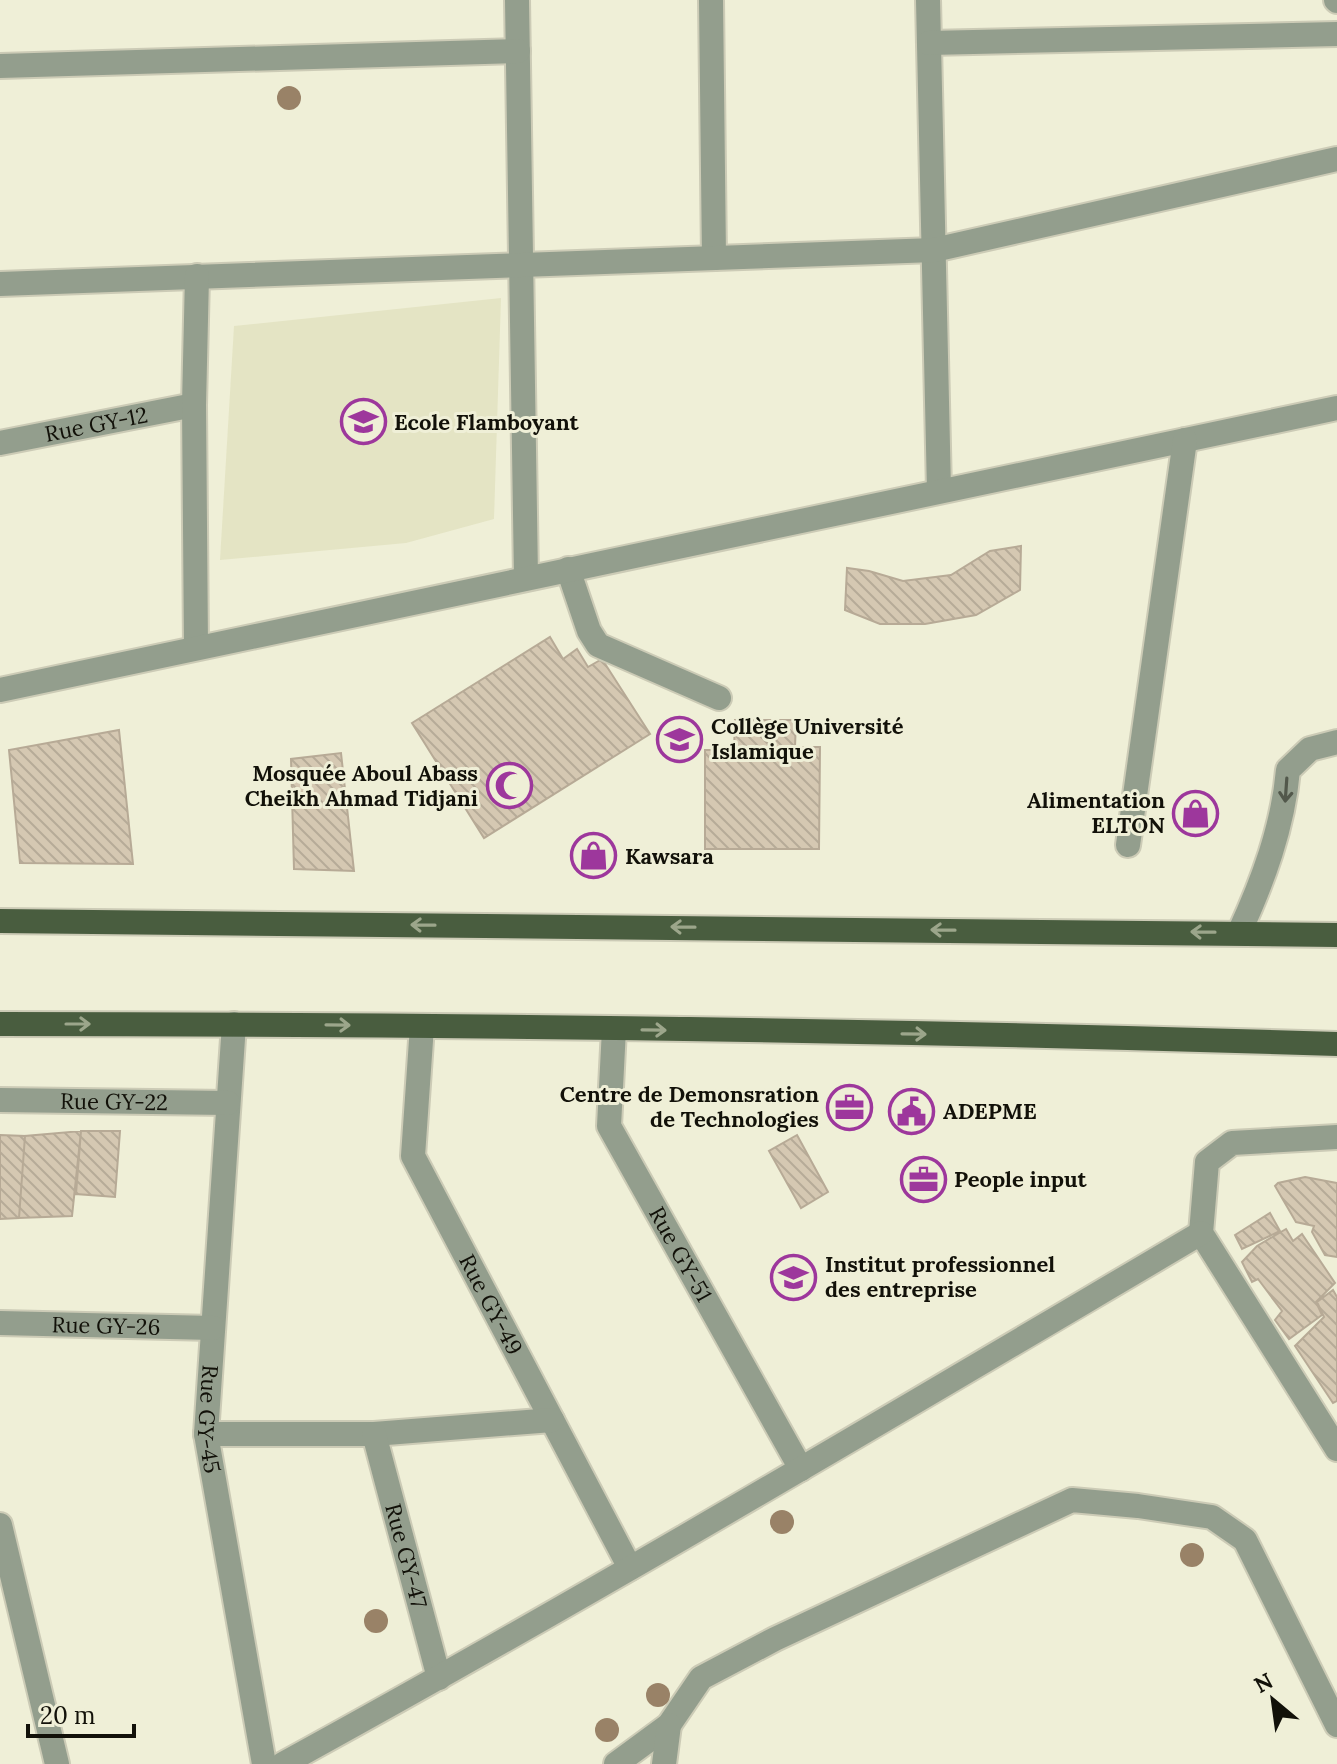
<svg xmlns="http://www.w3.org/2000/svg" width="1337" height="1764" font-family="Lora,serif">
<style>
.built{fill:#e4e4c4}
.building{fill:url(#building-back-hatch);stroke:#b7aa96;stroke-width:2}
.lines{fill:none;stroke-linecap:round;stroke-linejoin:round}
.minor-casing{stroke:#cccbb6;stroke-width:28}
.major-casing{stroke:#cccbb6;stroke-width:28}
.minor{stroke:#939e8d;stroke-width:24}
.major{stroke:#495d3f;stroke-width:24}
.tree{fill:#998267}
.oneway{stroke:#52584b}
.oneway2{stroke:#9ca68b}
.labels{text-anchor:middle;stroke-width:6;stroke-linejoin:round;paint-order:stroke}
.poi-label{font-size:22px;font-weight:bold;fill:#121109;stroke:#efefd7;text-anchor:start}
.street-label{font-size:22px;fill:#121109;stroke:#efefd7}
</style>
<defs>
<pattern id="building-back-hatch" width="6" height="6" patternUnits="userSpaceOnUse" patternTransform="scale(2)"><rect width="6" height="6" fill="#d5c8b2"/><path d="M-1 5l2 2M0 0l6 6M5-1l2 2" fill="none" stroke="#b6ab98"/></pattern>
</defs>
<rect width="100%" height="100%" fill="#efefd7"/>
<path class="built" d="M 501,298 L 494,519 L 406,543 L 220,560 L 234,326 Z"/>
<path class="building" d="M 1021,546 L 1020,590 L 976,615 L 925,624 L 880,624 L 845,610 L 847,568 L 869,571 L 903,581 L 951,575 L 990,551 Z
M 550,637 L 563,659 L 577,649 L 588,667 L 602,659 L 650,734 L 484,838 L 412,723 Z
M 735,720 L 796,720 L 795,747 L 820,747 L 819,849 L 705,849 L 705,750 L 734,750 Z
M 119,730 L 133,864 L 20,863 L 9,750 Z
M 341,753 L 354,871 L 294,869 L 291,759 Z
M 81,1131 L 120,1131 L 115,1197 L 76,1194 Z
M 81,1131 L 72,1216 L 19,1218 L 25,1136 Z
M 0,1135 L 25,1136 L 19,1218 L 0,1219 Z
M 797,1135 L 828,1192 L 801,1208 L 769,1151 Z
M 1305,1177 L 1337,1183 L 1337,1257 L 1325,1255 L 1312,1232 L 1314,1226 L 1296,1222 L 1275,1186 L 1278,1183 Z
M 1270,1213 L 1280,1231 L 1242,1249 L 1235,1235 Z
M 1286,1229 L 1293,1241 L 1302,1234 L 1335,1283 L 1316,1302 L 1322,1315 L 1289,1339 L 1275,1320 L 1282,1311 L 1258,1279 L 1252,1282 L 1242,1262 L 1257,1246 Z
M 1333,1290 L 1337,1297 L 1337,1401 L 1333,1403 L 1295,1346 L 1324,1317 L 1317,1302 Z"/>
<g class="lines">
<defs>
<g id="minor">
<path d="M 517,0 L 526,578"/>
<path d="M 711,0 L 714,258"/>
<path d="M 928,0 L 939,491"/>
<path d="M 1336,0 L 1337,1"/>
<path d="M 929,43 L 1337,34"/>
<path d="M 0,66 L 518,51"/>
<path d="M 0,284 L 934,250 L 1337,159"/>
<path id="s1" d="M 0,443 L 194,405"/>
<path d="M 568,569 L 589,631 L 598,645 L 719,698"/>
<path d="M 196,647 L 194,405 L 197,276"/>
<path d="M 0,690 L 1337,408"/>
<path d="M 1128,845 L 1185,440"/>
<path d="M 1239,933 C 1263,881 1283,827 1288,770 L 1310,749 L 1337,742"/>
<path id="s2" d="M 234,1024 L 206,1434 L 264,1764"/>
<path id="s3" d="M 422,1026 L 413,1156 L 630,1568"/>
<path id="s4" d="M 614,1029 L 609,1126 L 801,1469"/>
<path id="s5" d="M 0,1100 L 228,1103"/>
<path d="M 1337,1137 L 1232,1143 L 1207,1162 L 1201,1233 L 1337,1449"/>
<path id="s6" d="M 0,1323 L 213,1328"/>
<path d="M 206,1434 L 374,1434 L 552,1420"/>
<path id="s7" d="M 374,1434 L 439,1678"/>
<path d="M 0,1525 L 57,1764"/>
<path d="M 283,1764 C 593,1594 896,1413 1201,1233"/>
<path d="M 616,1764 L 669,1725 L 701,1678 L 775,1639 L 1072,1500 L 1138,1506 L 1212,1517 L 1245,1540 L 1337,1725"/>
<path d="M 664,1764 L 669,1725"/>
</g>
<path id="major" d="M 0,921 L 1337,935
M 0,1024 C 446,1024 892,1030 1337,1044"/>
</defs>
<use href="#minor" class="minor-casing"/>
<use href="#major" class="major-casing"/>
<use href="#minor" class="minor"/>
<use href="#major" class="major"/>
</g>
<g class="tree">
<circle cx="289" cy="98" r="12"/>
<circle cx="782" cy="1522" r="12"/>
<circle cx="1192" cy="1555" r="12"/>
<circle cx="376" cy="1621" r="12"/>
<circle cx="658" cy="1695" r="12"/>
<circle cx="607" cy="1730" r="12"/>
</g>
<defs><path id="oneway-shaft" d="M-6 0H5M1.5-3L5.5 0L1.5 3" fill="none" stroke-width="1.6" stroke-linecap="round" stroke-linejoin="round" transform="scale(2)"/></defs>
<use class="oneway" href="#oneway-shaft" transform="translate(1286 790) rotate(94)"/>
<g class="oneway2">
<use href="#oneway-shaft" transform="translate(423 925) rotate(-179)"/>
<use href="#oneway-shaft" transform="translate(683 927) rotate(-179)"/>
<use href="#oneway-shaft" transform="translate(943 930) rotate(-179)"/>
<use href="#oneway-shaft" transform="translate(1203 932) rotate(-179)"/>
<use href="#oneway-shaft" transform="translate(78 1024)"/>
<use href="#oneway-shaft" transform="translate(338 1025) rotate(1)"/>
<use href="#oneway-shaft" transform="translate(654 1030) rotate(1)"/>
<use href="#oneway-shaft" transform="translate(914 1034) rotate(1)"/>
</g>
<defs>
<symbol id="school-ring" viewBox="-11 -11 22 22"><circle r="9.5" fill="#efefd7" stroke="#9d379c" stroke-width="1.5"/><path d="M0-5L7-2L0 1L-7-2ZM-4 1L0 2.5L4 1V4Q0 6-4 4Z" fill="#9d379c"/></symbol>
<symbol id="university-ring" viewBox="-11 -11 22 22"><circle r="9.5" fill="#efefd7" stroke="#9d379c" stroke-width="1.5"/><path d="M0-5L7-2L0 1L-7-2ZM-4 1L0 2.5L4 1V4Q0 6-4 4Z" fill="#9d379c"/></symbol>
<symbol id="mosque-ring" viewBox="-11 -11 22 22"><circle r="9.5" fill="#efefd7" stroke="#9d379c" stroke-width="1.5"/><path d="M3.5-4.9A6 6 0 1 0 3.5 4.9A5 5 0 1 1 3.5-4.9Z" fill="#9d379c"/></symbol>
<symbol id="shop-ring" viewBox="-11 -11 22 22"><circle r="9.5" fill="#efefd7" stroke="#9d379c" stroke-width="1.5"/><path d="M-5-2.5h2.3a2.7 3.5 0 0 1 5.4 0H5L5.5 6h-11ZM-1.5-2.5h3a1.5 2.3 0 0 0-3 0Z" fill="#9d379c"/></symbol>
<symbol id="office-ring" viewBox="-11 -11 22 22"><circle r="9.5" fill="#efefd7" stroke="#9d379c" stroke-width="1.5"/><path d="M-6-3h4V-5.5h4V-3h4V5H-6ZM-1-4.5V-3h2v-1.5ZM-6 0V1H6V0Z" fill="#9d379c"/></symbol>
<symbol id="civic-ring" viewBox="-11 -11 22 22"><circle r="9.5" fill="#efefd7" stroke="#9d379c" stroke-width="1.5"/><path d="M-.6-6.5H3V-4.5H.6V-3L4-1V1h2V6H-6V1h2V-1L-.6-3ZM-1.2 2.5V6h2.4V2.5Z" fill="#9d379c"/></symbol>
</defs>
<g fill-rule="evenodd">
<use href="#school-ring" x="338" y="396" width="51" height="51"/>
<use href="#university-ring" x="654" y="714" width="51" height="51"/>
<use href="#mosque-ring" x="484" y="760" width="51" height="51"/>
<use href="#shop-ring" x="1170" y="788" width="51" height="51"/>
<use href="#shop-ring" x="568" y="830" width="51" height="51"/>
<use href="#office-ring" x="824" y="1082" width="51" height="51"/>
<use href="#civic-ring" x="886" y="1086" width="51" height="51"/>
<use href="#office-ring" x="898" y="1154" width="51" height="51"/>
<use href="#university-ring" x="768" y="1252" width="51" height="51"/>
</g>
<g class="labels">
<g class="poi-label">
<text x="394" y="430">Ecole Flamboyant</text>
<text x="711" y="734">Collège Université<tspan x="711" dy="25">Islamique</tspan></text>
<text x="478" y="781" text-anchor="end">Mosquée Aboul Abass<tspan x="478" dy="25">Cheikh Ahmad Tidjani</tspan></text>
<text x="1165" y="808" text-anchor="end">Alimentation<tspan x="1165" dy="25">ELTON</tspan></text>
<text x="625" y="864">Kawsara</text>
<text x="819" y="1102" text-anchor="end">Centre de Demonsration<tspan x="819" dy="25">de Technologies</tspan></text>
<text x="943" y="1119">ADEPME</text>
<text x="954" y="1187">People input</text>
<text x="825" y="1272">Institut professionnel<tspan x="825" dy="25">des entreprise</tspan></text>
</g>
<g class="street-label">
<text dy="8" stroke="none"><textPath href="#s1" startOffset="98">Rue GY-12</textPath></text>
<text dy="8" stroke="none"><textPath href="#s5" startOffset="114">Rue GY-22</textPath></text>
<text dy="8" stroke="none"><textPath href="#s4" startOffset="244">Rue GY-51</textPath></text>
<text dy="8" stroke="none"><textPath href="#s3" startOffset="298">Rue GY-49</textPath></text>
<text dy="8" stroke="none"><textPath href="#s6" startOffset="106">Rue GY-26</textPath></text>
<text dy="8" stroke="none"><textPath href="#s2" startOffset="396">Rue GY-45</textPath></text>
<text dy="8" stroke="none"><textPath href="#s7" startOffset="126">Rue GY-47</textPath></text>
</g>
</g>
<g transform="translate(1273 1700) rotate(331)" stroke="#efefd7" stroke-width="6" paint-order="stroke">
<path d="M0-6L14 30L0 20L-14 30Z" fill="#121109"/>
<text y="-12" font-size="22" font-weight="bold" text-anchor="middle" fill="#121109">N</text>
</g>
<path d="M28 1724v12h106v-12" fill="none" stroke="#121109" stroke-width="4"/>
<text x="40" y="1724" font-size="24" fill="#121109" stroke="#efefd7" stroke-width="6" paint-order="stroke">20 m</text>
</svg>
